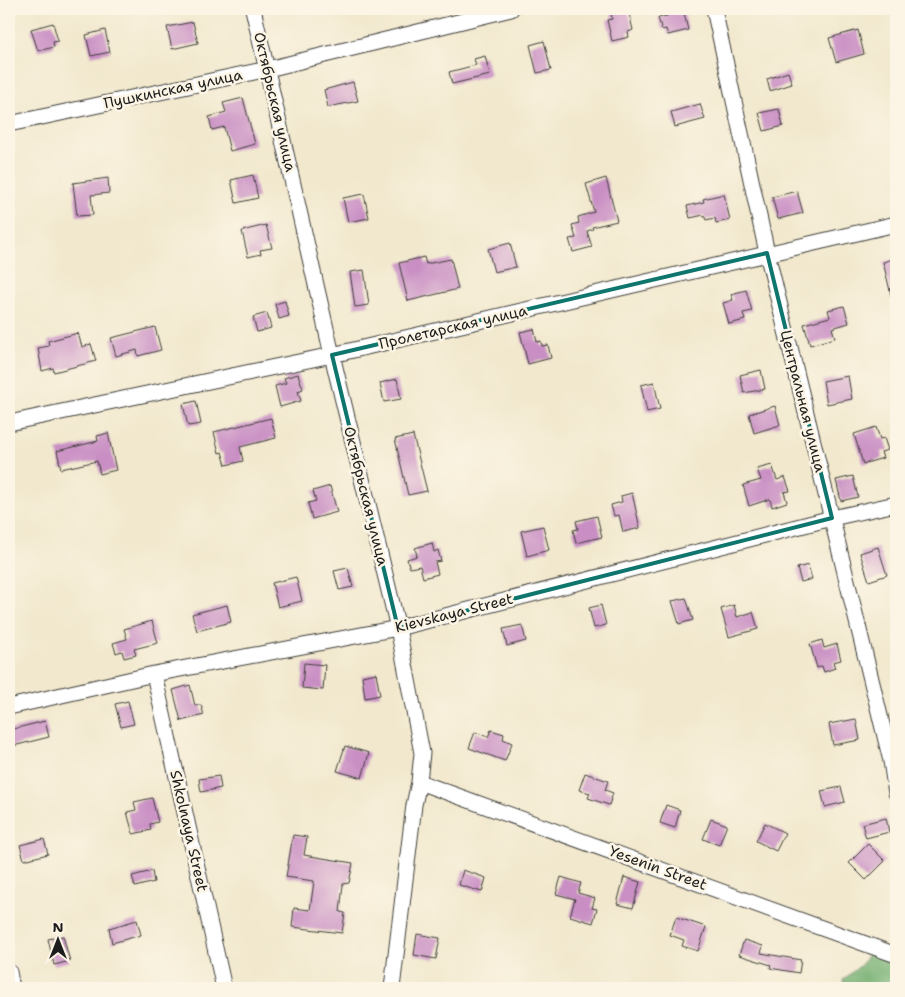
<svg xmlns="http://www.w3.org/2000/svg" width="905" height="997" font-family="'Shantell Sans',sans-serif">
<style>
.forest{fill:#6fad6e;stroke:#466445}
.building{fill:#c98fc4}
.lines{fill:none;stroke-linecap:round;stroke-linejoin:round}
.minor-casing{stroke:#3c3b37;stroke-width:17}
.minor{stroke:#fff;stroke-width:15}
.marked{fill:none;stroke:#0f766e;stroke-width:4;stroke-linejoin:round}
.labels{text-anchor:middle;stroke-width:5;stroke-linejoin:round;paint-order:stroke}
.street-label{font-size:15px;fill:#1c1c1c;stroke:#fcf5e5}
</style>
<rect width="100%" height="100%" fill="#fcf5e5"/>
<filter id="ink" filterUnits="userSpaceOnUse"><feTurbulence type="fractalNoise" baseFrequency=".02" numOctaves="2"/><feDisplacementMap in="SourceGraphic" scale="10" xChannelSelector="R" yChannelSelector="G"/><feConvolveMatrix kernelMatrix="1 2 1 2 8 2 1 2 1" color-interpolation-filters="sRGB"/></filter>
<filter id="wash" filterUnits="userSpaceOnUse"><feTurbulence type="fractalNoise" baseFrequency=".0096" numOctaves="4" result="noise"/><feDisplacementMap in="SourceGraphic" scale="20" xChannelSelector="R" yChannelSelector="G"/><feGaussianBlur stdDeviation="1.12" result="paint"/><feColorMatrix in="noise" values="0 0 0 0 0 0 0 0 0 0 0 0 0 0 0 0 0 1.4 0 .05"/><feComposite in="paint" operator="in"/></filter>
<g filter="url(#wash)">
<rect width="100%" height="100%" fill="#f1e8cd"/>
<path class="forest" d="M 871,949 L 896,958 L 896,988 L 845,988 L 843,980 L 862,964 Z"/>
<g id="blocks">
<path class="building" d="M 628,9 L 633,30 L 628,32 L 629,37 L 612,41 L 607,20 L 612,19 L 611,13 Z
M 665,9 L 683,9 L 688,30 L 668,35 L 666,29 L 662,30 L 658,18 L 667,16 Z
M 193,22 L 198,43 L 172,49 L 167,27 Z
M 53,23 L 58,41 L 53,42 L 54,47 L 38,51 L 31,29 Z
M 105,30 L 110,52 L 91,56 L 86,35 Z
M 858,30 L 864,54 L 836,62 L 829,38 Z
M 544,41 L 551,70 L 537,73 L 530,45 Z
M 485,56 L 490,75 L 452,84 L 449,72 L 476,65 L 474,59 Z
M 788,72 L 792,84 L 770,91 L 767,79 Z
M 353,82 L 358,101 L 328,107 L 324,90 Z
M 243,98 L 255,144 L 230,151 L 224,127 L 212,130 L 209,117 L 226,112 L 223,103 Z
M 700,104 L 705,119 L 675,127 L 671,112 Z
M 779,109 L 783,126 L 764,131 L 759,113 Z
M 253,175 L 258,198 L 236,203 L 231,180 Z
M 108,178 L 109,193 L 91,195 L 93,215 L 77,216 L 73,183 Z
M 606,178 L 617,221 L 592,227 L 593,229 L 587,231 L 592,247 L 573,252 L 569,239 L 576,238 L 572,225 L 579,223 L 578,217 L 594,212 L 586,184 Z
M 797,191 L 803,213 L 778,219 L 772,197 Z
M 364,194 L 369,218 L 348,222 L 343,198 Z
M 724,194 L 730,220 L 716,223 L 715,218 L 706,220 L 704,215 L 690,218 L 687,206 L 704,202 L 703,199 Z
M 266,225 L 272,248 L 260,250 L 261,254 L 248,257 L 242,231 Z
M 510,243 L 516,267 L 494,272 L 488,249 Z
M 424,257 L 426,264 L 451,259 L 458,289 L 408,301 L 399,263 Z
M 896,258 L 896,299 L 892,299 L 883,262 Z
M 364,270 L 369,305 L 355,307 L 350,272 Z
M 746,290 L 752,311 L 743,313 L 745,320 L 729,324 L 723,303 L 733,300 L 731,294 Z
M 285,301 L 289,316 L 279,319 L 275,304 Z
M 844,306 L 849,323 L 832,328 L 835,338 L 810,345 L 804,324 L 830,317 L 828,310 Z
M 267,313 L 271,328 L 257,332 L 253,317 Z
M 155,327 L 161,350 L 138,356 L 137,350 L 116,356 L 111,338 Z
M 534,329 L 537,342 L 541,341 L 542,346 L 548,345 L 551,358 L 528,364 L 520,332 Z
M 78,333 L 82,347 L 91,344 L 96,361 L 54,372 L 53,368 L 42,371 L 38,348 L 49,346 L 48,341 Z
M 761,370 L 765,389 L 744,393 L 740,375 Z
M 298,374 L 303,389 L 298,391 L 301,401 L 280,407 L 275,386 L 286,383 L 284,378 Z
M 848,376 L 852,399 L 827,404 L 823,381 Z
M 397,379 L 401,399 L 384,402 L 380,383 Z
M 654,382 L 660,409 L 647,412 L 641,385 Z
M 196,401 L 201,424 L 188,426 L 183,404 Z
M 775,406 L 780,425 L 754,433 L 749,414 Z
M 271,418 L 276,438 L 240,447 L 243,461 L 226,465 L 222,452 L 219,453 L 214,432 Z
M 876,427 L 880,439 L 884,438 L 888,450 L 881,452 L 883,458 L 863,464 L 854,434 Z
M 108,433 L 116,470 L 100,474 L 97,461 L 61,469 L 57,451 L 98,441 L 97,436 Z
M 413,435 L 427,491 L 408,495 L 395,439 Z
M 772,465 L 777,480 L 785,477 L 790,491 L 784,492 L 787,502 L 772,507 L 770,499 L 749,506 L 743,485 L 761,480 L 757,469 Z
M 853,476 L 858,497 L 841,501 L 836,480 Z
M 330,486 L 337,512 L 312,519 L 308,503 L 316,501 L 313,491 Z
M 632,493 L 640,528 L 623,532 L 619,515 L 614,516 L 611,505 L 622,502 L 621,496 Z
M 597,516 L 602,537 L 576,543 L 573,530 L 578,529 L 576,521 Z
M 543,526 L 549,550 L 527,556 L 521,531 Z
M 432,543 L 434,552 L 438,550 L 441,561 L 435,562 L 438,574 L 423,578 L 420,566 L 410,568 L 407,559 L 417,556 L 415,548 Z
M 878,547 L 887,575 L 869,581 L 860,553 Z
M 808,565 L 812,579 L 801,582 L 797,568 Z
M 348,568 L 353,587 L 339,590 L 334,571 Z
M 296,577 L 302,601 L 278,607 L 272,583 Z
M 686,598 L 693,620 L 679,624 L 672,601 Z
M 227,605 L 231,622 L 197,631 L 192,614 Z
M 601,605 L 606,625 L 594,628 L 589,608 Z
M 734,605 L 737,617 L 753,612 L 758,629 L 729,637 L 721,609 Z
M 152,621 L 158,643 L 134,649 L 136,655 L 124,658 L 122,651 L 116,653 L 113,643 L 127,639 L 124,629 Z
M 522,625 L 526,641 L 507,646 L 503,629 Z
M 822,640 L 824,648 L 837,644 L 841,660 L 833,662 L 835,668 L 824,672 L 822,666 L 817,668 L 810,644 Z
M 304,663 L 325,665 L 323,690 L 302,688 Z
M 376,673 L 380,695 L 365,698 L 362,676 Z
M 190,685 L 195,706 L 201,705 L 204,715 L 181,721 L 173,690 Z
M 128,701 L 134,724 L 121,727 L 115,704 Z
M 856,719 L 860,740 L 833,745 L 829,724 Z
M 45,721 L 49,737 L 9,747 L 9,730 Z
M 491,730 L 504,734 L 503,739 L 512,743 L 505,761 L 469,748 L 475,732 L 488,737 Z
M 345,746 L 369,753 L 362,778 L 337,771 Z
M 585,773 L 608,781 L 605,790 L 613,793 L 609,805 L 588,798 L 590,793 L 579,790 Z
M 219,776 L 221,788 L 201,792 L 199,779 Z
M 841,787 L 845,802 L 825,807 L 821,791 Z
M 152,798 L 158,822 L 150,824 L 151,830 L 133,834 L 127,812 L 136,810 L 134,802 Z
M 666,805 L 680,810 L 675,828 L 660,823 Z
M 886,818 L 889,832 L 866,838 L 862,824 Z
M 711,819 L 727,825 L 719,845 L 703,839 Z
M 765,823 L 785,833 L 776,851 L 756,841 Z
M 293,835 L 307,837 L 304,855 L 353,863 L 349,883 L 343,884 L 340,912 L 345,913 L 342,933 L 292,927 L 294,908 L 310,910 L 314,881 L 286,877 Z
M 44,839 L 48,854 L 24,860 L 20,845 Z
M 868,844 L 885,861 L 866,880 L 849,863 Z
M 463,870 L 486,878 L 482,892 L 459,885 Z
M 152,871 L 154,882 L 135,887 L 132,876 Z
M 561,877 L 581,883 L 578,893 L 595,898 L 592,908 L 597,909 L 593,923 L 570,916 L 575,899 L 556,894 Z
M 624,877 L 640,882 L 633,908 L 617,904 Z
M 676,917 L 706,927 L 698,951 L 682,946 L 684,940 L 670,935 Z
M 137,920 L 141,935 L 112,943 L 109,928 Z
M 417,934 L 440,938 L 436,959 L 414,955 Z
M 63,936 L 70,961 L 54,965 L 48,939 Z
M 744,940 L 763,946 L 761,953 L 801,960 L 799,973 L 770,968 L 771,965 L 739,955 Z"/>
</g>
</g>
<g filter="url(#ink)">
<use href="#blocks" fill-opacity="0" stroke="#3c3b37" stroke-width="1"/>
<g class="lines">
<defs>
<path id="minor" d="M 253,9 L 332,355 L 398,628 L 422,753 L 419,782 L 414,805 L 392,988
M 714,9 L 767,253 L 891,761 L 896,793
M 9,124 L 268,69 L 511,9
M 9,423 L 332,355 L 896,224
M 154,674 L 224,988
M 9,707 L 154,674 L 398,628 L 832,518 L 896,504
M 419,782 L 896,955
M 9,972 L 12,988"/>
</defs>
<use href="#minor" class="minor-casing"/>
<use href="#minor" class="minor"/>
</g>
</g>
<path class="marked" d="M 767,253 L 832,518 L 398,628 L 332,355 Z"/>
<g class="labels">
<g class="street-label">
<text transform="translate(173 89) rotate(-12)" y="5">Пушкинская улица</text>
<text transform="translate(275 102) rotate(77)" y="5">Октябрьская улица</text>
<text transform="translate(453 327) rotate(-13)" y="5">Пролетарская улица</text>
<text transform="translate(803 401) rotate(76)" y="5">Центральная улица</text>
<text transform="translate(366 496) rotate(76)" y="5">Октябрьская улица</text>
<text transform="translate(454 613) rotate(-14)" y="5">Kievskaya Street</text>
<text transform="translate(189 831) rotate(77)" y="5">Shkolnaya Street</text>
<text transform="translate(658 868) rotate(20)" y="5">Yesenin Street</text>
</g>
</g>
<rect width="905" height="997" fill="none" stroke="#fcf5e5" stroke-width="30"/>
<g transform="translate(58 940)" stroke="#fcf5e5" stroke-width="4" paint-order="stroke">
<path d="M0-4L9 19L0 12L-9 19Z" fill="#1c1c1c"/>
<text y="-8" font-size="14" font-weight="bold" text-anchor="middle" fill="#1c1c1c">N</text>
</g>
</svg>
